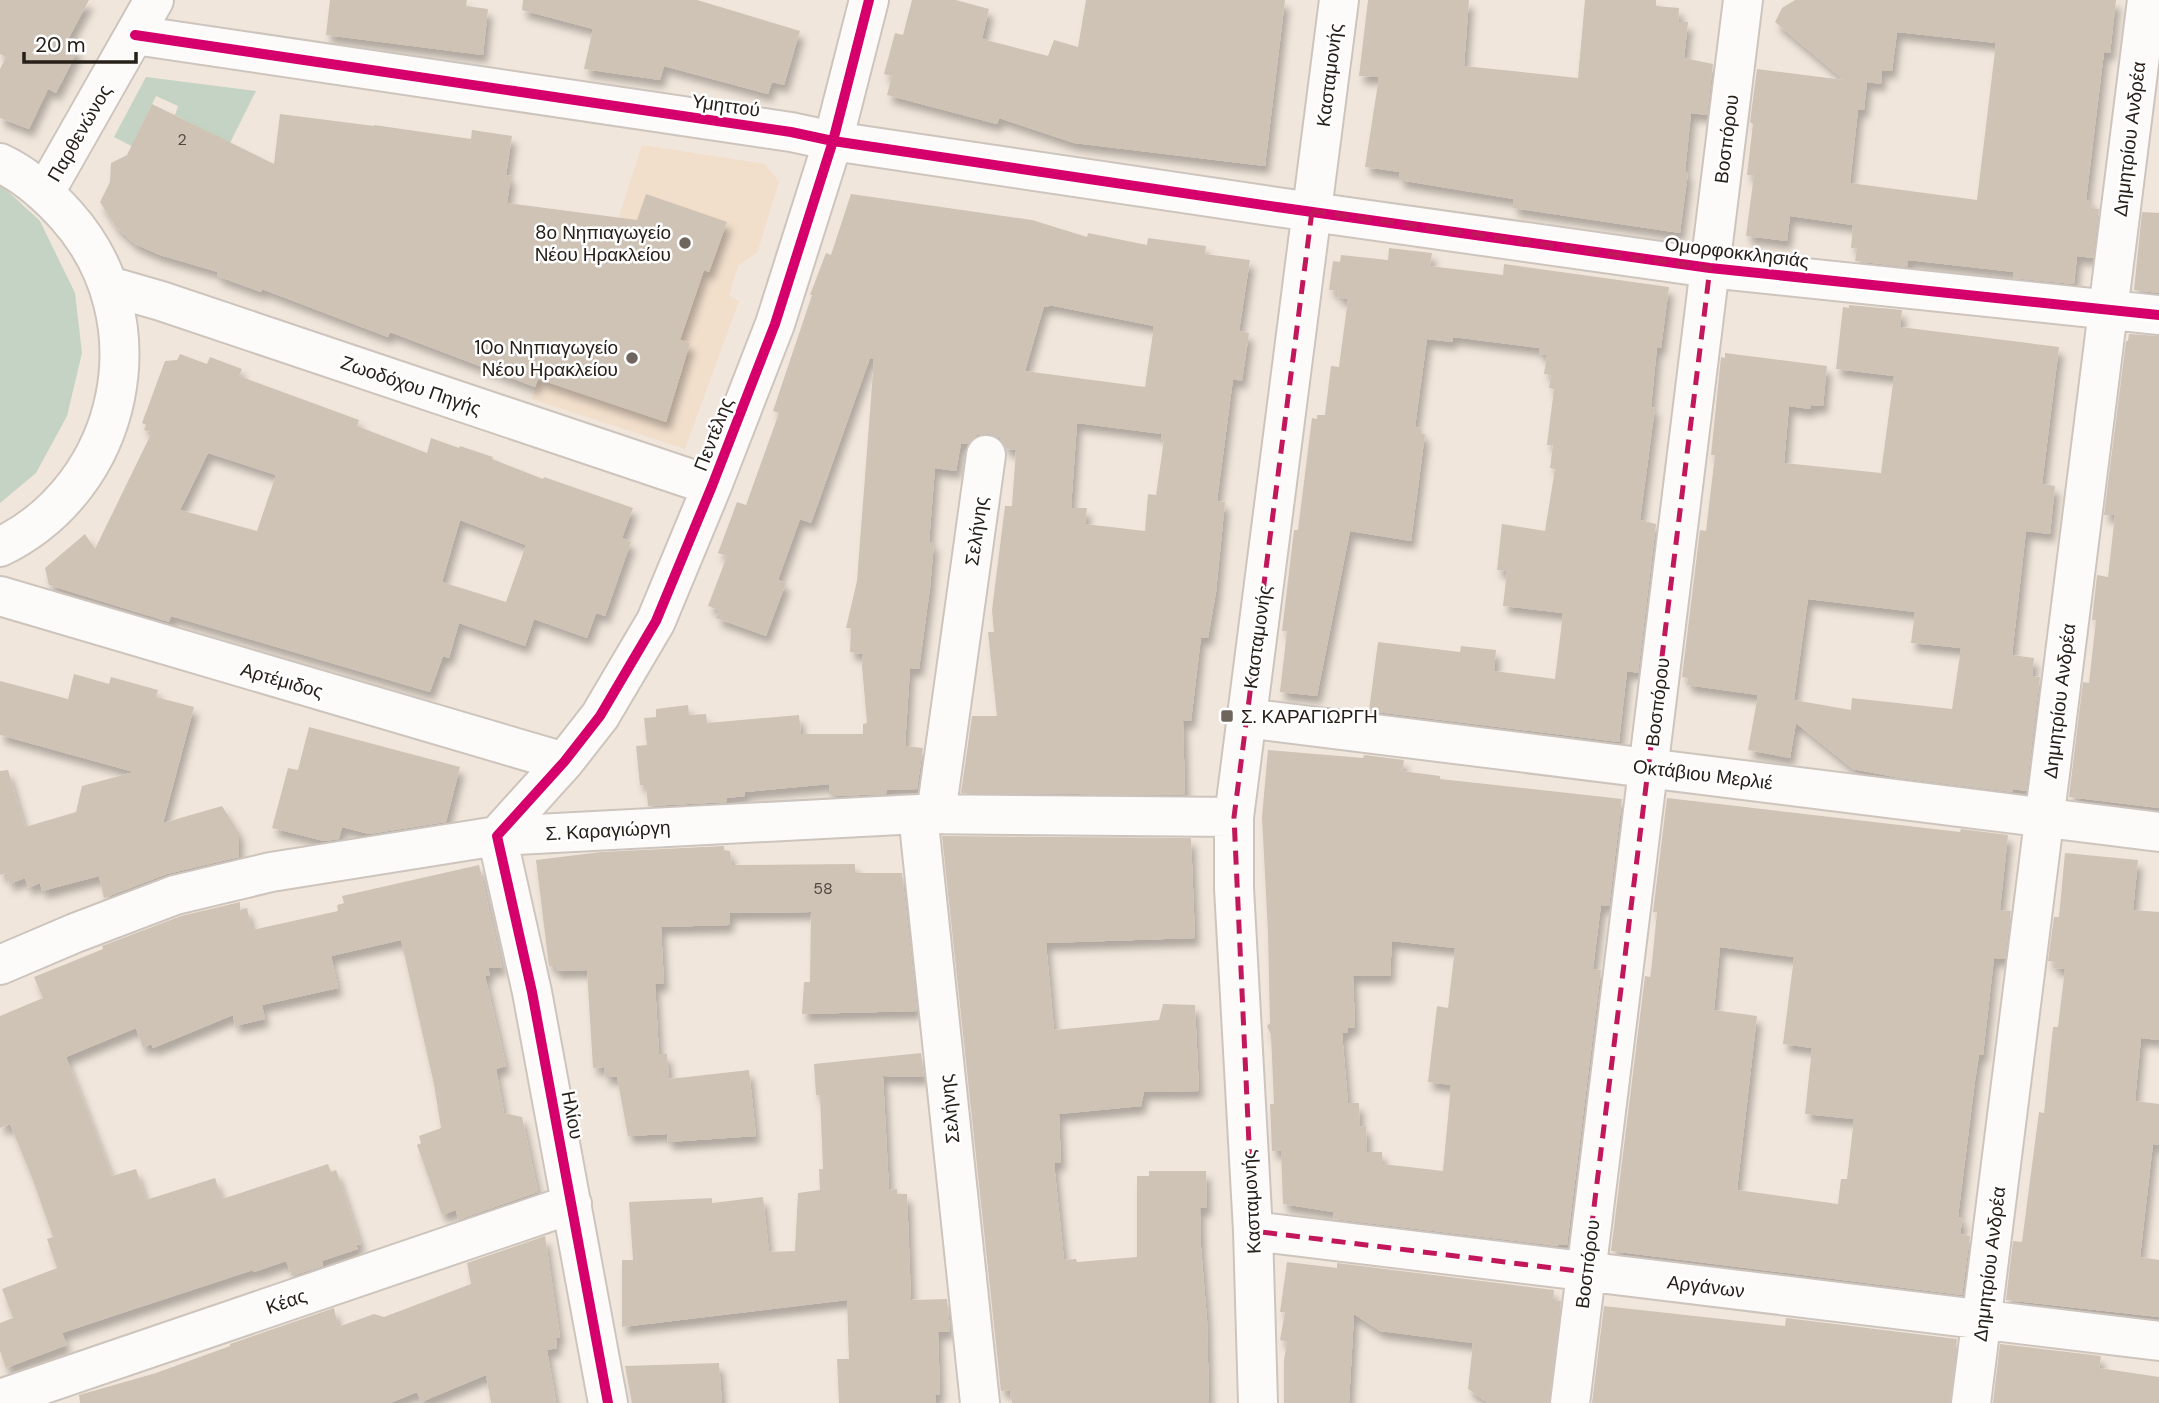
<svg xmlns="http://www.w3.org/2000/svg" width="2159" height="1403" font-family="'DM Sans',sans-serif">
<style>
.built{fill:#f1decb}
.green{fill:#c4d3c3}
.building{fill:#cfc3b6;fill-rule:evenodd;filter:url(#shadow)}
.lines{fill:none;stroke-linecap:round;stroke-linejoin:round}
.minor-casing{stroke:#cdc5bd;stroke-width:42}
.minor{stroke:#fdfbfa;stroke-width:38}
.cycleway-casing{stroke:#fff;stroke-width:15}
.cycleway{stroke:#d6006c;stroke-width:10}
.marked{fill:none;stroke:#c2185b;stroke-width:5;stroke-dasharray:14 9;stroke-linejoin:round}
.poi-dot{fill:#6e655d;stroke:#fff;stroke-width:2.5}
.labels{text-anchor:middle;stroke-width:5;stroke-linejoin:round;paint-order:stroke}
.number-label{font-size:16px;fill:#514940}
.street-label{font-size:19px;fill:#272019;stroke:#fff}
.poi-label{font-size:19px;fill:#272019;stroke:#fff;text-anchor:end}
</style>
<defs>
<filter id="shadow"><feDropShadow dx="4.5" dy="8" stdDeviation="3.5" flood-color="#0004"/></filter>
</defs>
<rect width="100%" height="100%" fill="#f1e6db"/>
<path class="built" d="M 642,145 L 765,164 L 779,182 L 757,253 L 738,266 L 729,296 L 739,301 L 685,449 L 532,399 L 567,296 L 614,232 Z"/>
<path class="green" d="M 146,77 L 256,91 L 230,143 L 175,115 L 178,106 L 156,96 L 136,137 L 141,151 L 114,137 Z
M 0,184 L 40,221 L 75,293 L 82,353 L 67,416 L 36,473 L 0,503 Z"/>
<path class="building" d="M 0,0 L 89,0 L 66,43 L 78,50 L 56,93 L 48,89 L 29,129 L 0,118 L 0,69 L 6,57 L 0,54 Z
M 330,0 L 467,0 L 466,6 L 488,9 L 483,55 L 326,35 Z
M 523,0 L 697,0 L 800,31 L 784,85 L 772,82 L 768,94 L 664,66 L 660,80 L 584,69 L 593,29 L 522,10 Z
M 912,0 L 956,0 L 989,9 L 982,39 L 1048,56 L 1054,40 L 1078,47 L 1086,0 L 1285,0 L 1265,166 L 1074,143 L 999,118 L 997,124 L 887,95 L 892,76 L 884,74 L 895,33 L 903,35 Z
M 1368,0 L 1469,0 L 1464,66 L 1578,78 L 1585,0 L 1656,0 L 1656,6 L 1679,8 L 1678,22 L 1688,22 L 1684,58 L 1713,64 L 1707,115 L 1691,113 L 1685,172 L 1688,172 L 1680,233 L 1513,208 L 1514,199 L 1399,180 L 1400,172 L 1365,167 L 1379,77 L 1359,76 Z
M 1795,0 L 2116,0 L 2110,53 L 2104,52 L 2086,200 L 2092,200 L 2091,208 L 2099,209 L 2093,258 L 2077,256 L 2074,284 L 2013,278 L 2014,272 L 1908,260 L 1907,267 L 1855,261 L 1857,248 L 1851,248 L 1853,225 L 1790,216 L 1787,241 L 1746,236 L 1754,175 L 1747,175 L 1753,124 L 1750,122 L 1757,69 L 1844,80 L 1775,22 L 1782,8 ZM 1897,32 L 1996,43 L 1977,200 L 1850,183 L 1858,110 L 1864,110 L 1867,82 L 1881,84 L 1882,70 L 1892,71 Z
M 152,104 L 274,164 L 280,114 L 374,126 L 374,125 L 471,139 L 472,130 L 512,136 L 506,175 L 511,176 L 507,203 L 637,220 L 646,194 L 727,222 L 709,272 L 704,270 L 680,340 L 690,343 L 666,422 L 538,379 L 535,387 L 390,332 L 388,337 L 262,289 L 261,292 L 217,276 L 218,272 L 160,255 L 135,244 L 116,227 L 100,202 L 110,182 L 111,163 L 127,155 Z
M 851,194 L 1032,220 L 1087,237 L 1088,233 L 1147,245 L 1148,238 L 1206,246 L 1205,254 L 1250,260 L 1239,331 L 1249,333 L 1242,381 L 1233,379 L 1217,501 L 1225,502 L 1216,592 L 1208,638 L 1201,637 L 1191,721 L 1183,720 L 1185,795 L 961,793 L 972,716 L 997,716 L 988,632 L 994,632 L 992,610 L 1005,506 L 1012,506 L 1016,450 L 1007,449 L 1000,438 L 988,433 L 977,435 L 968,444 L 961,443 L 956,471 L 935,468 L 929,542 L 934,542 L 930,588 L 919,669 L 910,668 L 905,746 L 923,748 L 917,789 L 887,790 L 886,794 L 834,796 L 834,794 L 829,794 L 829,784 L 745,792 L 745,796 L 727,798 L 727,802 L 648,806 L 646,785 L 640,785 L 636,746 L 647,745 L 644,718 L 656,717 L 656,709 L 688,705 L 689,715 L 706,714 L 707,723 L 799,715 L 801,734 L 863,734 L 863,724 L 867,723 L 862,666 L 863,654 L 850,652 L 851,628 L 846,628 L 857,581 L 874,359 L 870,358 L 811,523 L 800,519 L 778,580 L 786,583 L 766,636 L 716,618 L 719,610 L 708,606 L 727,556 L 718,553 L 737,502 L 746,505 L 779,413 L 773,411 L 812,295 L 810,295 L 826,253 L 831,255 ZM 1049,305 L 1154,326 L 1145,387 L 1025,371 L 1044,306 L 1049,307 ZM 1077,423 L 1162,434 L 1161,440 L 1164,440 L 1156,495 L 1148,494 L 1145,531 L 1085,524 L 1087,508 L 1071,508 Z
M 2142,212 L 2159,213 L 2159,293 L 2134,290 Z
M 1389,248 L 1432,253 L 1430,266 L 1503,275 L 1504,264 L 1669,287 L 1661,348 L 1657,347 L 1651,407 L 1655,408 L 1640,520 L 1656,524 L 1638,673 L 1627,671 L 1619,742 L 1369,711 L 1378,642 L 1460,652 L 1461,646 L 1496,650 L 1494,671 L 1555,679 L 1563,613 L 1503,606 L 1507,571 L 1497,570 L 1502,524 L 1545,531 L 1555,469 L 1550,468 L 1553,445 L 1547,445 L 1554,389 L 1549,388 L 1551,375 L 1544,374 L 1547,355 L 1539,354 L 1539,348 L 1453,337 L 1452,342 L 1427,339 L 1415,427 L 1420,428 L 1420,433 L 1425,434 L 1411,541 L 1350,531 L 1317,696 L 1280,692 L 1287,631 L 1282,631 L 1294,530 L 1298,530 L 1312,418 L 1317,419 L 1317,415 L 1325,415 L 1331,366 L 1339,367 L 1348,299 L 1337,297 L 1338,291 L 1329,290 L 1333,261 L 1340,262 L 1341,255 L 1388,260 Z
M 1849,305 L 1902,310 L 1900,327 L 2059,347 L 2042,484 L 2055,486 L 2050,534 L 2026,531 L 2012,655 L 2034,658 L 2032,676 L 2040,677 L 2026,791 L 2013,789 L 2013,792 L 1900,778 L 1853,769 L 1796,723 L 1790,758 L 1748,750 L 1758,695 L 1687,685 L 1688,678 L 1682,677 L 1700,530 L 1706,531 L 1715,455 L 1711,455 L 1721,357 L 1725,358 L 1725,353 L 1827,366 L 1823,406 L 1811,405 L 1810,409 L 1789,406 L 1784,463 L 1881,473 L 1894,376 L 1836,369 L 1843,307 L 1849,308 ZM 1808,599 L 1915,612 L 1911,643 L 1961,648 L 1952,709 L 1852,698 L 1851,710 L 1794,700 Z
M 2129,334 L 2159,336 L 2159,808 L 2069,797 L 2083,682 L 2089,683 L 2096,620 L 2092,620 L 2097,575 L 2108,577 L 2115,515 L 2104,515 L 2126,341 L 2128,341 Z
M 180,354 L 207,364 L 210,357 L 242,369 L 239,376 L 359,420 L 357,426 L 427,453 L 431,438 L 459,448 L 460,446 L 493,457 L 492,459 L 543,479 L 544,477 L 633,508 L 622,538 L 631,542 L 605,616 L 596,613 L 587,638 L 534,619 L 525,646 L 459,623 L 449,658 L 443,656 L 430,692 L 171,616 L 169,622 L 49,585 L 45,568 L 85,534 L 95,549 L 152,432 L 144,430 L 146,425 L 142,423 L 165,361 L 177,360 ZM 208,453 L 276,475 L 257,531 L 180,510 ZM 460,520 L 526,545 L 506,602 L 442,582 Z
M 74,674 L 109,684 L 111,677 L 158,690 L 156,697 L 194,707 L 163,823 L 222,806 L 239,833 L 239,857 L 167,874 L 104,898 L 99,876 L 42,891 L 40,883 L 28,888 L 25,878 L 9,884 L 7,873 L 0,875 L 0,771 L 8,770 L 25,827 L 76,812 L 82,786 L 134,772 L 0,735 L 0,681 L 68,699 Z
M 309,727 L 460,767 L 446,822 L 369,834 L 342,827 L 339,839 L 324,841 L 272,828 L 288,768 L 298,770 Z
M 1268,750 L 1363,758 L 1364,755 L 1404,760 L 1402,771 L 1440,776 L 1440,779 L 1622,799 L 1609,906 L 1601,905 L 1593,969 L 1601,970 L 1567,1245 L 1559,1244 L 1558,1246 L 1334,1219 L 1333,1212 L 1283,1204 L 1281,1151 L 1272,1151 L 1270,1104 L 1274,1104 L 1271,1035 L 1267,1026 L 1270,1023 L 1268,932 L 1262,817 ZM 1392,941 L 1455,948 L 1448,1008 L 1437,1006 L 1428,1082 L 1451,1085 L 1443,1171 L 1383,1164 L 1382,1152 L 1367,1152 L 1366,1126 L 1360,1127 L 1359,1103 L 1348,1103 L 1342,1033 L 1348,1032 L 1347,1028 L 1355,1027 L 1353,976 L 1390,976 Z
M 1667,798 L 1960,832 L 1961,829 L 2008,835 L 2000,910 L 2011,911 L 2005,959 L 1994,958 L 1983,1055 L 1979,1055 L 1975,1081 L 1958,1217 L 1963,1217 L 1960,1234 L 1970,1236 L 1962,1295 L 1611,1251 L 1645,976 L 1650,977 L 1651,972 L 1657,912 L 1653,912 ZM 1720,947 L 1794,957 L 1783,1044 L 1812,1048 L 1805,1114 L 1854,1119 L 1847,1179 L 1841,1179 L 1838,1204 L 1737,1190 L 1757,1016 L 1714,1010 Z
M 942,836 L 1191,838 L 1195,938 L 1046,943 L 1054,1030 L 1159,1020 L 1163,1004 L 1195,1005 L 1199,1091 L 1144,1092 L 1141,1106 L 1059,1114 L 1061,1163 L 1054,1163 L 1064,1260 L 1076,1259 L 1077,1262 L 1137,1257 L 1137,1176 L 1149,1176 L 1149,1171 L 1206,1171 L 1207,1208 L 1200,1208 L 1201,1247 L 1207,1320 L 1209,1403 L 1012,1403 L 1010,1390 L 1001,1391 Z
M 724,846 L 724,850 L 730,851 L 732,865 L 855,864 L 855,873 L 902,873 L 917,1011 L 802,1014 L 804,982 L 810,982 L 811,912 L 730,913 L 729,925 L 661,927 L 664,984 L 655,984 L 659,1054 L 667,1054 L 669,1079 L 749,1070 L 756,1136 L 668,1142 L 667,1134 L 628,1136 L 617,1077 L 605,1077 L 604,1067 L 593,1068 L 587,970 L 555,971 L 555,966 L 549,966 L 536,860 L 601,852 Z
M 2065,853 L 2138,860 L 2133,910 L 2159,912 L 2159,1040 L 2141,1038 L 2135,1101 L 2159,1104 L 2159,1145 L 2153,1144 L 2140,1257 L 2159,1260 L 2159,1317 L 2006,1300 L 2013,1241 L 2022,1242 L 2039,1112 L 2044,1113 L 2053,1027 L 2058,1027 L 2065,969 L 2054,968 L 2055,962 L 2048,961 L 2054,917 L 2059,917 Z
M 479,865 L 502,968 L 488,968 L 490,975 L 485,976 L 506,1066 L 496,1069 L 504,1113 L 522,1117 L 538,1192 L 458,1220 L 456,1210 L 442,1215 L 417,1145 L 421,1143 L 419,1136 L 441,1128 L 434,1084 L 401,940 L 331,956 L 338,988 L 262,1005 L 265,1019 L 235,1026 L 233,1015 L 153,1048 L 151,1044 L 143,1048 L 136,1028 L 66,1057 L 112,1176 L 136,1169 L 146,1200 L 215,1178 L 222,1199 L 328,1164 L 331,1172 L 336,1170 L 361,1244 L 356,1245 L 358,1249 L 322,1261 L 323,1266 L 292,1276 L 286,1261 L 254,1272 L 253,1270 L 128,1311 L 62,1333 L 67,1345 L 6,1368 L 0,1351 L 0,1323 L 13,1318 L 2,1289 L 57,1268 L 47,1239 L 53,1237 L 33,1180 L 10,1124 L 0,1128 L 0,1016 L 43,998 L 34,977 L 103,949 L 102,946 L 181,916 L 240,902 L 240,910 L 247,908 L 252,930 L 338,911 L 337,905 L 344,903 L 342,896 Z
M 921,1053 L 924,1077 L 883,1076 L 889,1190 L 897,1189 L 897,1194 L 907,1194 L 911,1300 L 947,1299 L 950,1331 L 938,1332 L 940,1395 L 935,1395 L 936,1403 L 839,1403 L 837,1359 L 849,1359 L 847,1300 L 622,1327 L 622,1260 L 633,1260 L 629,1202 L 712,1198 L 712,1203 L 763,1197 L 769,1252 L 795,1251 L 798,1193 L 820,1190 L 819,1169 L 823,1169 L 820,1095 L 816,1095 L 814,1064 Z
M 545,1236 L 560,1337 L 556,1338 L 557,1348 L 547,1350 L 556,1403 L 491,1403 L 486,1375 L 421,1402 L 417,1392 L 390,1403 L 80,1403 L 79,1395 L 156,1373 L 230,1346 L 230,1344 L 334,1308 L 338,1327 L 374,1314 L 384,1317 L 471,1284 L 467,1263 Z
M 1287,1262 L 1337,1268 L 1337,1263 L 1554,1290 L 1553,1300 L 1561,1301 L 1549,1403 L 1488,1403 L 1468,1389 L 1473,1343 L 1380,1331 L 1354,1314 L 1349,1403 L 1284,1403 L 1284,1360 L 1287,1342 L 1280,1340 L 1285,1312 L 1280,1312 Z
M 1604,1306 L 1785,1326 L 1786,1318 L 1957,1339 L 1950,1403 L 1592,1403 Z
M 2000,1344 L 2101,1356 L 2099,1368 L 2159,1377 L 2159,1403 L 1993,1403 Z
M 719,1363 L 722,1403 L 632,1403 L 625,1366 Z"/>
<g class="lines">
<defs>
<path id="minor" d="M 135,35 L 791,132 L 833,141 L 1277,207 L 1710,268 L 2159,315
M 0,163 C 26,175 47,194 66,215 C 160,319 125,486 0,547
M 45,192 L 154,0
M 109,286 L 161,301 L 712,486
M 0,596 L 564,762
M 1246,718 L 2159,832
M 918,814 L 980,1403
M 936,814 L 986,455
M 0,965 L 75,933 L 175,895 L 271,872 L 497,836 L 918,814 L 1234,817
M 1253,1231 L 2159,1341
M 0,1399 L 572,1204
M 608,1403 L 532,992 L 497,836 L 564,762 L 600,716 L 656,621 L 712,486 L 775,324 L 833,141 L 869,0
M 1258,1403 L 1253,1231 L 1234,888 L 1234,817 L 1339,0
M 1570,1403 L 1743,0
M 1971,1403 L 2147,0"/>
</defs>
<use href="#minor" class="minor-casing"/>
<use href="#minor" class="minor"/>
<defs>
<path id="cycleway" d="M 135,35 L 791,132 L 833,141 L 1277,207 L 1710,268 L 2159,315
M 608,1403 L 532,992 L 497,836 L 564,762 L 600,716 L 656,621 L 712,486 L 775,324 L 833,141 L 869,0"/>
</defs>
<use href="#cycleway" class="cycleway-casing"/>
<use href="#cycleway" class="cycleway"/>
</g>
<path class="marked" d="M 1312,211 L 1710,268 L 1586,1272 L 1253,1231 L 1234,817 Z"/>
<g class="poi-dot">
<circle cx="685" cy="243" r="7"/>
<circle cx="632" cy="358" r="7"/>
<rect x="1220" y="709" width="14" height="14" rx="3.5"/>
</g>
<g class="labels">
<g class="number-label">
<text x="182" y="145">2</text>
<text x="823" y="894">58</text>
</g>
<g class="street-label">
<text transform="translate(1329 75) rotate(-83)" y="7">Κασταμονής</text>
<text transform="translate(726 105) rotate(8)" y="7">Υμηττού</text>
<text transform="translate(79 133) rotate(-60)" y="7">Παρθενώνος</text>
<text transform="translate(1726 139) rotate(-83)" y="7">Βοσπόρου</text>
<text transform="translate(2129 139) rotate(-83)" y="7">Δημητρίου Ανδρέα</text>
<text transform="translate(1737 252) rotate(7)" y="7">Ομορφοκκλησιάς</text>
<text transform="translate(411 385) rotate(19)" y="7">Ζωοδόχου Πηγής</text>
<text transform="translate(713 434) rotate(-69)" y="7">Πεντέλης</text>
<text transform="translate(976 531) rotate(-82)" y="7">Σελήνης</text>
<text transform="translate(1257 637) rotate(-82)" y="7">Κασταμονής</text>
<text transform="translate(282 680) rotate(16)" y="7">Αρτέμιδος</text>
<text transform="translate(2059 701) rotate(-83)" y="7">Δημητρίου Ανδρέα</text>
<text transform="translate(1657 702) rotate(-83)" y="7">Βοσπόρου</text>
<text transform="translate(1703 774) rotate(7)" y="7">Οκτάβιου Μερλιέ</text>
<text transform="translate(608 830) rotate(-3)" y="7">Σ. Καραγιώργη</text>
<text transform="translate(949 1109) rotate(-96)" y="7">Σελήνης</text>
<text transform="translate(573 1115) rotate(79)" y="7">Ηλίου</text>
<text transform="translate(1251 1202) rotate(-93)" y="7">Κασταμονής</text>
<text transform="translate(1587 1264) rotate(-83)" y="7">Βοσπόρου</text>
<text transform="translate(1989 1264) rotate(-83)" y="7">Δημητρίου Ανδρέα</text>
<text transform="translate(1706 1286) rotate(7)" y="7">Αργάνων</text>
<text transform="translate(286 1301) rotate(-19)" y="7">Κέας</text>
</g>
<g class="poi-label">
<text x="671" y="239">8ο Νηπιαγωγείο<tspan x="671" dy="22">Νέου Ηρακλείου</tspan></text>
<text x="618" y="354">10ο Νηπιαγωγείο<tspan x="618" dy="22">Νέου Ηρακλείου</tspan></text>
<text x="1241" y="723" text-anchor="start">Σ. ΚΑΡΑΓΙΩΡΓΗ</text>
</g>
</g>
<path d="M24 52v10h112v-10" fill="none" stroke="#272019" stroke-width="3.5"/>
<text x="35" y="52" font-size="21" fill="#272019" stroke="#ffffff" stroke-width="5" paint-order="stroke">20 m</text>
</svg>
